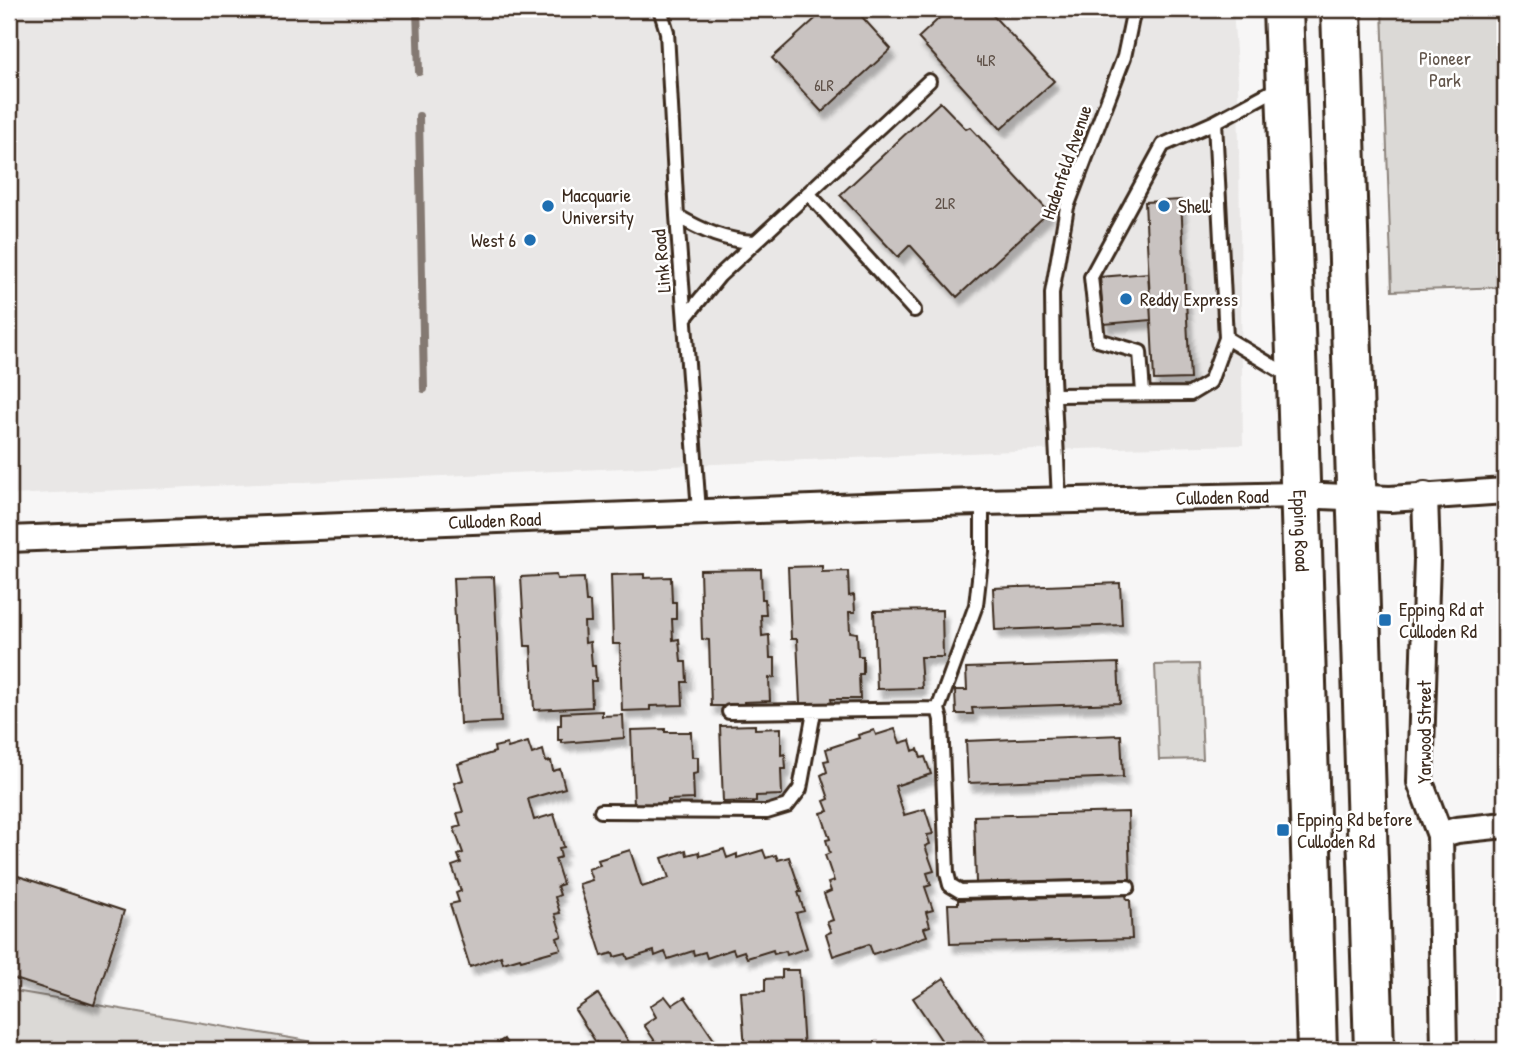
<svg xmlns="http://www.w3.org/2000/svg" width="1514" height="1059" font-family="'Patrick Hand',sans-serif">
<style>
.built{fill:#e9e7e6}
.green{fill:#dbd9d6;stroke:#8b827a;stroke-width:2}
.lines{fill:none;stroke-linecap:round;stroke-linejoin:round}
.stream{stroke:#847972;stroke-width:8}
.building{fill:#c9c3c1;stroke:#3b2a1e;stroke-width:2;filter:url(#shadow)}
.lane-casing{stroke:#3b2a1e;stroke-width:18}
.street-casing{stroke:#3b2a1e;stroke-width:30}
.primary-casing{stroke:#3b2a1e;stroke-width:44}
.lane{stroke:#fff;stroke-width:12}
.street{stroke:#fff;stroke-width:24}
.primary{stroke:#fff;stroke-width:38}
.poi-dot{fill:#1f6fb2;stroke:#fff;stroke-width:2.5}
.labels{text-anchor:middle;stroke-width:5;stroke-linejoin:round;paint-order:stroke}
.number-label{font-size:16px;fill:#5e5047}
.park-label{font-size:19px;fill:#63564c;stroke:#fff}
.street-label{font-size:19px;fill:#3b2a1e;stroke:#fff}
.poi-label{font-size:19px;fill:#3b2a1e;stroke:#fff;text-anchor:start}
</style>
<defs>
<filter id="shadow"><feDropShadow dx="4.5" dy="8" stdDeviation="2" flood-color="#0004"/></filter>
</defs>
<rect width="100%" height="100%" fill="#f7f6f6"/>
<filter id="ink" filterUnits="userSpaceOnUse"><feTurbulence type="fractalNoise" baseFrequency=".0143" numOctaves="2"/><feDisplacementMap in="SourceGraphic" scale="14" xChannelSelector="R" yChannelSelector="G"/><feConvolveMatrix kernelMatrix="1 2 1 2 8 2 1 2 1" color-interpolation-filters="sRGB"/></filter>
<g filter="url(#ink)">
<path class="built" d="M 9,9 L 1233,9 L 1238,81 L 1243,445 L 1036,450 L 9,495 Z"/>
<path class="green" d="M 1382,9 L 1505,9 L 1505,287 L 1392,291 Z
M 1199,664 L 1203,759 L 1159,760 L 1155,665 Z
M 9,990 L 361,1050 L 9,1050 Z"/>
<g class="lines">
<path class="stream" d="M 417,9 L 419,72
M 419,116 L 424,389"/>
</g>
<path class="building" d="M 826,9 L 855,9 L 891,49 L 822,112 L 772,58 Z
M 949,9 L 987,9 L 1054,81 L 1001,129 L 918,38 Z
M 940,102 L 966,129 L 970,127 L 1049,212 L 957,297 L 910,245 L 898,257 L 840,195 Z
M 1181,200 L 1190,379 L 1154,380 L 1145,202 Z
M 1148,273 L 1151,320 L 1104,324 L 1100,277 Z
M 822,566 L 822,572 L 848,571 L 849,596 L 854,595 L 855,612 L 849,612 L 850,632 L 857,633 L 858,656 L 863,656 L 863,674 L 859,674 L 860,699 L 831,699 L 832,703 L 800,704 L 797,639 L 791,639 L 788,567 Z
M 761,569 L 762,599 L 765,599 L 766,615 L 761,615 L 762,636 L 769,635 L 770,658 L 775,658 L 775,677 L 769,678 L 770,701 L 744,702 L 744,706 L 711,706 L 709,640 L 702,639 L 700,570 Z
M 644,574 L 644,578 L 671,577 L 672,602 L 676,602 L 676,619 L 672,619 L 673,640 L 679,639 L 681,662 L 686,662 L 687,682 L 682,682 L 683,705 L 650,706 L 650,710 L 622,711 L 620,644 L 613,644 L 611,575 Z
M 556,575 L 557,579 L 584,578 L 586,602 L 590,602 L 591,622 L 584,622 L 585,643 L 590,642 L 592,666 L 595,666 L 596,681 L 591,681 L 592,707 L 534,710 L 531,646 L 525,646 L 521,577 Z
M 494,577 L 501,722 L 460,724 L 453,578 Z
M 1120,583 L 1122,625 L 995,630 L 993,588 Z
M 942,610 L 943,657 L 920,657 L 922,688 L 877,689 L 874,611 Z
M 1118,663 L 1120,703 L 972,708 L 973,714 L 956,714 L 955,690 L 967,690 L 966,668 Z
M 602,711 L 602,716 L 623,715 L 624,738 L 562,743 L 562,740 L 558,740 L 558,725 L 561,725 L 561,713 Z
M 755,725 L 755,729 L 781,728 L 781,755 L 785,754 L 786,769 L 781,769 L 782,795 L 756,796 L 756,801 L 723,802 L 720,726 Z
M 665,729 L 665,732 L 691,732 L 692,757 L 698,757 L 698,773 L 693,774 L 694,799 L 668,800 L 668,803 L 634,805 L 631,730 Z
M 895,729 L 900,743 L 910,740 L 913,751 L 918,749 L 921,758 L 925,757 L 931,774 L 895,786 L 904,815 L 925,809 L 933,834 L 927,835 L 930,844 L 925,846 L 934,871 L 927,873 L 931,885 L 925,887 L 933,910 L 926,912 L 930,926 L 924,928 L 927,936 L 873,954 L 869,944 L 833,956 L 826,934 L 831,932 L 827,922 L 833,920 L 824,894 L 831,891 L 828,883 L 834,881 L 825,855 L 830,853 L 826,840 L 830,839 L 821,813 L 828,811 L 824,801 L 829,799 L 821,775 L 827,772 L 824,761 L 829,760 L 826,749 L 859,738 L 858,735 L 874,730 L 876,735 Z
M 1121,735 L 1123,777 L 968,783 L 966,741 Z
M 528,742 L 532,754 L 543,750 L 546,762 L 551,761 L 553,771 L 560,769 L 565,788 L 528,799 L 534,820 L 554,814 L 564,847 L 559,848 L 561,857 L 555,859 L 563,884 L 557,886 L 560,895 L 555,897 L 560,913 L 555,914 L 562,936 L 557,938 L 561,949 L 521,960 L 520,958 L 503,963 L 501,956 L 470,967 L 450,904 L 459,902 L 456,893 L 461,891 L 452,866 L 461,863 L 458,855 L 463,853 L 454,828 L 461,826 L 457,813 L 463,812 L 454,783 L 463,780 L 458,764 L 495,752 L 494,747 L 507,744 L 508,748 Z
M 1128,812 L 1130,879 L 976,883 L 974,816 Z
M 724,849 L 727,858 L 737,854 L 737,858 L 763,850 L 766,858 L 776,855 L 778,860 L 789,857 L 801,892 L 798,892 L 804,911 L 796,913 L 807,948 L 787,955 L 786,951 L 774,954 L 773,950 L 747,958 L 744,951 L 735,954 L 733,949 L 707,958 L 705,952 L 694,955 L 693,951 L 668,959 L 665,952 L 655,956 L 654,951 L 628,959 L 626,954 L 614,957 L 613,953 L 602,956 L 579,884 L 592,880 L 588,869 L 600,865 L 598,860 L 630,850 L 642,887 L 669,878 L 662,858 L 686,850 L 687,855 L 699,852 L 700,856 Z
M 9,873 L 124,911 L 94,1005 L 9,977 Z
M 1126,895 L 1127,900 L 1130,900 L 1132,939 L 950,944 L 948,904 L 958,904 L 958,900 Z
M 782,970 L 799,970 L 804,1050 L 745,1050 L 741,992 L 765,991 L 765,979 L 782,978 Z
M 944,978 L 992,1050 L 948,1050 L 913,998 Z
M 598,994 L 634,1050 L 601,1050 L 575,1010 Z
M 665,996 L 672,1005 L 685,997 L 717,1044 L 709,1050 L 661,1050 L 644,1025 L 656,1017 L 650,1006 Z
M 504,1039 L 511,1050 L 487,1050 Z"/>
<g class="lines">
<defs>
<path id="lane" d="M 660,9 L 667,32 L 677,216 L 699,511
M 808,193 L 914,310
M 677,216 C 703,231 726,241 755,242
M 685,318 L 719,276 L 929,81
M 1226,338 L 1291,377
M 1143,393 L 1140,352 L 1098,340 L 1091,277 L 1163,145 L 1215,122 L 1280,87
M 1055,395 L 1190,394 L 1210,382 L 1226,338 L 1215,122
M 1059,500 L 1053,377 L 1052,293 L 1067,207 L 1124,57 L 1134,9
M 982,502 L 982,552 L 976,605 L 938,709 L 941,720 L 947,873 L 950,885 L 960,891 L 1128,887
M 729,712 L 938,709
M 601,811 L 767,812 L 787,806 L 800,789 L 814,712"/>
<g id="street">
<path d="M 1425,495 L 1427,559 L 1420,782 L 1440,835 L 1444,1050"/>
<path id="s1" d="M 9,539 L 939,503 L 1299,495 L 1390,499 L 1505,491"/>
<path d="M 1440,835 L 1457,830 L 1505,825"/>
</g>
<g id="primary">
<path id="s2" d="M 1283,9 L 1297,381 L 1317,1050"/>
<path d="M 1341,9 L 1374,1050"/>
</g>
</defs>
<use href="#lane" class="lane-casing"/>
<use href="#street" class="street-casing"/>
<use href="#primary" class="primary-casing"/>
<use href="#lane" class="lane"/>
<use href="#street" class="street"/>
<use href="#primary" class="primary"/>
</g>
</g>
<g class="poi-dot">
<circle cx="548" cy="206" r="7"/>
<circle cx="1164" cy="206" r="7"/>
<circle cx="530" cy="240" r="7"/>
<circle cx="1126" cy="299" r="7"/>
<rect x="1378" y="613" width="14" height="14" rx="3.5"/>
<rect x="1276" y="823" width="14" height="14" rx="3.5"/>
</g>
<g class="labels">
<g class="number-label">
<text x="986" y="66">4LR</text>
<text x="824" y="91">6LR</text>
<text x="945" y="209">2LR</text>
</g>
<g class="park-label">
<text x="1445" y="65">Pioneer<tspan x="1445" dy="22">Park</tspan></text>
</g>
<g class="street-label">
<text transform="translate(1066 162) rotate(-71)" y="7">Hadenfeld Avenue</text>
<text transform="translate(661 261) rotate(-95)" y="7">Link Road</text>
<text dy="7" stroke="none"><textPath href="#s1" startOffset="1214">Culloden Road</textPath></text>
<text dy="7" stroke="none"><textPath href="#s1" startOffset="486">Culloden Road</textPath></text>
<text dy="7" stroke="none"><textPath href="#s2" startOffset="522">Epping Road</textPath></text>
<text transform="translate(1424 732) rotate(-90)" y="7">Yarwood Street</text>
</g>
<g class="poi-label">
<text x="562" y="202">Macquarie<tspan x="562" dy="22">University</tspan></text>
<text x="1178" y="213">Shell</text>
<text x="516" y="247" text-anchor="end">West 6</text>
<text x="1140" y="306">Reddy Express</text>
<text x="1399" y="616">Epping Rd at<tspan x="1399" dy="22">Culloden Rd</tspan></text>
<text x="1297" y="826">Epping Rd before<tspan x="1297" dy="22">Culloden Rd</tspan></text>
</g>
</g>
<rect width="1514" height="1059" fill="none" stroke="#fff" stroke-width="35"/>
<rect x="18" y="18" width="1479" height="1024" fill="none" stroke="#3b2a1e" stroke-width="2.5" filter="url(#ink)"/>
</svg>
